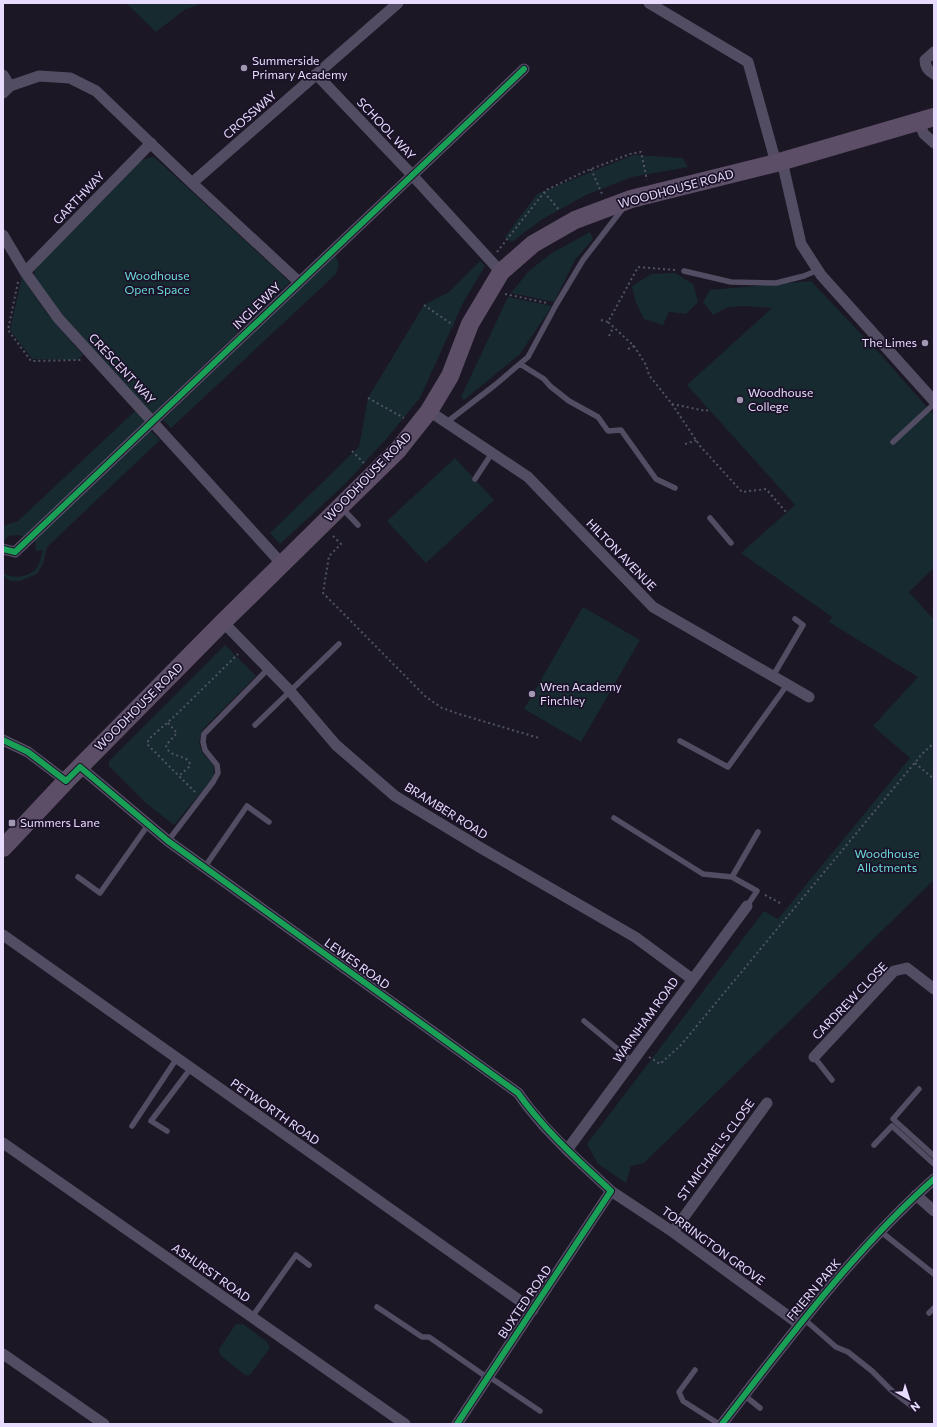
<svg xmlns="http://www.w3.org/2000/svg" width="937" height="1427" font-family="Commissioner,sans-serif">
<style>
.green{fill:#162a30}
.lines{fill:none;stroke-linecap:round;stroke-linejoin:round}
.path{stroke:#4f5465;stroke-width:2;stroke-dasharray:2 3;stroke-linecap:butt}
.service{stroke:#534d64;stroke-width:5.5}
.minor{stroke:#534d64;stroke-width:11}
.primary{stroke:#5d4e68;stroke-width:18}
.cycleway-casing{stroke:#1b1229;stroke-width:8}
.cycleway{stroke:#1a9f57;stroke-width:6}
.poi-dot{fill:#a097b1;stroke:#1b1229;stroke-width:1.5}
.labels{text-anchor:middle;stroke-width:3.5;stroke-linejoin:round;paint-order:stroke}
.poi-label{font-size:12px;fill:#e7dcfd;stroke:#1b1229;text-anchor:start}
.street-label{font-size:12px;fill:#e7dcfd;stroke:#1b1229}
.park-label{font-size:12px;fill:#6bdad8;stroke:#1b1229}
</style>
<rect width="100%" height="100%" fill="#1c1724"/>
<path class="green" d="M 126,3 L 203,3 L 184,10 L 156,32 Z
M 633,155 L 683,158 L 688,167 L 632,177 L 586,195 L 541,220 L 512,242 L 505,237 L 537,194 Z
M 154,157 L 290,282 L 153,414 L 58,310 L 34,276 L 35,266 L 140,160 Z
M 590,232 L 593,239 L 575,260 L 554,302 L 511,293 L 528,272 L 550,254 Z
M 335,255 C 339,262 339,266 336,274 L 171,428 L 163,420 Z
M 480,261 L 485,266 L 463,303 L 420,398 L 387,438 L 345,484 L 280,544 L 270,533 L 359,447 L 368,398 L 424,305 L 449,292 Z
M 675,273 L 693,284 L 698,302 L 686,314 L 669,312 L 663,325 L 644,319 L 635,300 L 632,286 L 651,274 Z
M 22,277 L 46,312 L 83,355 L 77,360 L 32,359 L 10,330 Z
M 811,281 L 881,355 L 934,415 L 934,568 L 909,592 L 934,620 L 934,880 L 644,1163 L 631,1166 L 626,1183 L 598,1164 L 587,1144 L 764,911 L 778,919 L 910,758 L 873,726 L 918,677 L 829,622 L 832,617 L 741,553 L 795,505 L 687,385 L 772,308 L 745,306 L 728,307 L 713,315 L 703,302 L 710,290 Z
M 508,297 L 552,306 L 520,354 L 464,400 L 461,397 Z
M 135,411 L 146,423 L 26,537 L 17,535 L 8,536 L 3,543 L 3,526 L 18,521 Z
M 150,430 L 160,440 L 47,547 L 43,564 L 37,574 L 20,581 L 10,581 L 3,576 L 3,572 C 11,580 27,577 35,570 C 40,565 41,556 43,550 L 36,551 L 35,540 Z
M 455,458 L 494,500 L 426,563 L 387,521 Z
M 583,607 L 640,640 L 581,742 L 524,709 Z
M 225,645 L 256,676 L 202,730 L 199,743 L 202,752 L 213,765 L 214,770 L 213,778 L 174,825 L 147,804 L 109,766 L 109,761 Z
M 236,1324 L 243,1324 L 267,1342 L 270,1348 L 250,1375 L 245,1375 L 220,1355 L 219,1349 Z"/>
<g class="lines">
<path class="path" d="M 591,169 L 602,194
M 544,192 L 560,211
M 497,252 L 546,190 L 586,171 L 630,154 L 641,152 L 647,180
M 675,270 L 638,267 L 608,322 L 634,346 L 646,365 L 649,375 L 672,404 L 700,446 L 742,492 L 766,489 L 787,513
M 18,282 L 8,330 L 31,361 L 81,360
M 505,294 L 547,303
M 424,305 L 453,325
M 601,320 L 608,322
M 609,336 L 613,328
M 628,349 L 634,346
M 368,398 L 404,418
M 672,404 L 706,411 L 709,409
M 685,444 L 697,440
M 352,451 L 364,463
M 333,536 L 341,544 L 329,556 L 323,593 L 426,697 L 442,708 L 459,714 L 539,738
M 168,723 L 177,733 L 166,745 C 167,755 180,755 188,760 L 190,764 L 189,767 L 179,776
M 915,763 L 934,779
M 195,792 L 147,744 L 149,739 L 178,713 L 238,654
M 765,895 L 780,903
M 649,1057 L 660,1064 L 681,1045 L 922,754 L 934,743"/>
<path class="service" d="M 684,271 L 731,282 L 776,283 L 804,276 L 818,270
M 520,364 L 544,379 L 550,386 L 569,401 L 598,417 L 608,431 L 621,430 L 656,479 L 675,488
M 447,422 L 495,385 L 528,357 L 556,305 L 583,260 L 624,207
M 893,442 L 934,404
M 475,479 L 492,453
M 342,508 L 358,525
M 710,518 L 731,543
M 773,676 L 803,625 L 795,619
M 255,725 L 339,644
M 680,741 L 728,767 L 787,685
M 614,818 L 703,874 L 732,877
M 168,841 L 213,782 L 218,773 L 217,765 L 205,750 L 203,742 L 204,734 L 268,669
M 204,868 L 247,806 L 269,822
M 78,877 L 100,893 L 148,825
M 747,906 L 757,891 L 732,877 L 758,832
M 584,1021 L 632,1061
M 814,1057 L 832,1080
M 919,1089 L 893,1119 L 934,1156
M 132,1126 L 177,1058
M 167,1131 L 151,1121 L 191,1068
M 874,1145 L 892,1126 L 934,1164
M 880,1231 L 934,1274
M 377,1307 L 422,1337 L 429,1337 L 488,1378
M 929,1313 L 934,1308
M 252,1317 L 296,1255 L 309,1265
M 804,1319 L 836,1347 L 848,1352 L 872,1371 L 892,1391 L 914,1408
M 695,1370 L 679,1392 L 683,1401 L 719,1424
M 488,1376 L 540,1411
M 744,1395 L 760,1408"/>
<path class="minor" d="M 649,3 L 748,62 L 776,163
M 934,52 L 925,60 C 925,67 928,71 934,74
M 316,74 L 413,176 L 501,272
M 3,75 L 10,86
M 3,93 L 10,86 L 39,76 L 70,78 L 96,91 L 192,183 L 299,282
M 919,123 L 924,134 L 934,143
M 782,161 L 801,244 L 821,275 L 934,401
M 192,183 L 398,3
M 3,235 L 25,272 L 58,318 L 282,564
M 25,272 L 151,143
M 429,411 L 528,477 L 653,607 L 809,697
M 3,549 L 15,552 C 184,391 355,231 524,69
M 223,622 L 290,691 L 336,745 L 395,796 L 481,848 L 635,937 L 692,979
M 3,740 L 28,752 L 66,781
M 80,767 L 168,841 L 518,1093 L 529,1108 L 544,1126 L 567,1150 L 611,1191 L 673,1232 L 799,1324
M 3,935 L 533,1310
M 814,1057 L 894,971 L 907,968 L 934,989
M 3,1143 L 405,1424
M 567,1150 L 747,906
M 916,1195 L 934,1211
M 673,1232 L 767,1103
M 3,1354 L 104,1424
M 457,1424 L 611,1191
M 722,1424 C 788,1339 853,1251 934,1179"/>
<path class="primary" d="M 3,848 L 66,781 L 223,622 L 398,450 L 429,411 L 450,376 L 470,324 L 501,272 L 533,244 L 575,220 L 631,199 L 776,163 L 934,117"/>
<defs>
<path id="cycleway" d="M 3,549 L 15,552 C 184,391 355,231 524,69
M 3,740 L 28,752 L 66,781 L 80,767 L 168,841 L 518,1093 C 544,1130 578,1160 611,1191 L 457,1424
M 722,1424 C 788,1339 853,1251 934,1179"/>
</defs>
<use href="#cycleway" class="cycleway-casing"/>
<use href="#cycleway" class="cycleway"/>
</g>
<g class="poi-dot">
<circle cx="244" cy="68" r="4"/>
<circle cx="925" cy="343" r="4"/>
<circle cx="740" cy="400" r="4"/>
<circle cx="532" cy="694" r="4"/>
<rect x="8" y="819" width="8" height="8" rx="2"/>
</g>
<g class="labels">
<g class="poi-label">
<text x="252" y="65">Summerside<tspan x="252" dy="14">Primary Academy</tspan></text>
<text x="917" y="347" text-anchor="end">The Limes</text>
<text x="748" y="397">Woodhouse<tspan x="748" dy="14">College</tspan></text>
<text x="540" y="691">Wren Academy<tspan x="540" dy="14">Finchley</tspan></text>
<text x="20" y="827">Summers Lane</text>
</g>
<g class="street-label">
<text transform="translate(250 115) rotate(-41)" y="4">CROSSWAY</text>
<text transform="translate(386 129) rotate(47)" y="4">SCHOOL WAY</text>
<text transform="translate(676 189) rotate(-15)" y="4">WOODHOUSE ROAD</text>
<text transform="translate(79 198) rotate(-46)" y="4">GARTHWAY</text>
<text transform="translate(257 306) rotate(-44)" y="4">INGLEWAY</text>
<text transform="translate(122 369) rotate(47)" y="4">CRESCENT WAY</text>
<text transform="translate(368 477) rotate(-46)" y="4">WOODHOUSE ROAD</text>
<text transform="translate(621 555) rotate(46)" y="4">HILTON AVENUE</text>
<text transform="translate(139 707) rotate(-45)" y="4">WOODHOUSE ROAD</text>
<text transform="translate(446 811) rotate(32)" y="4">BRAMBER ROAD</text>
<text transform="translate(357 964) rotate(36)" y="4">LEWES ROAD</text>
<text transform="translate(850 1001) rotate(-46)" y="4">CARDREW CLOSE</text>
<text transform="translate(646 1020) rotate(-54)" y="4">WARNHAM ROAD</text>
<text transform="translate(275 1112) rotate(35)" y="4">PETWORTH ROAD</text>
<text transform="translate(716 1150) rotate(-54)" y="4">ST MICHAEL'S CLOSE</text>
<text transform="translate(713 1246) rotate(36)" y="4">TORRINGTON GROVE</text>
<text transform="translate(211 1273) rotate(35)" y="4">ASHURST ROAD</text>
<text transform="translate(814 1290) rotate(-50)" y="4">FRIERN PARK</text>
<text transform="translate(525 1302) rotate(-56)" y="4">BUXTED ROAD</text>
</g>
<g class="park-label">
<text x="157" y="280">Woodhouse<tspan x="157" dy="14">Open Space</tspan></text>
<text x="887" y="858">Woodhouse<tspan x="887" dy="14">Allotments</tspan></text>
</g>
</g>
<rect width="937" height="1427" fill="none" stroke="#e7dcfd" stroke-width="8"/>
<g transform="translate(909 1399) rotate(141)" stroke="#1b1229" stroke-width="3" paint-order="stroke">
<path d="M0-3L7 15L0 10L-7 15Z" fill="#e7dcfd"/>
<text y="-6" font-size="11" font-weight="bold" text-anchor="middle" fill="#e7dcfd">N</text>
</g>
</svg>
